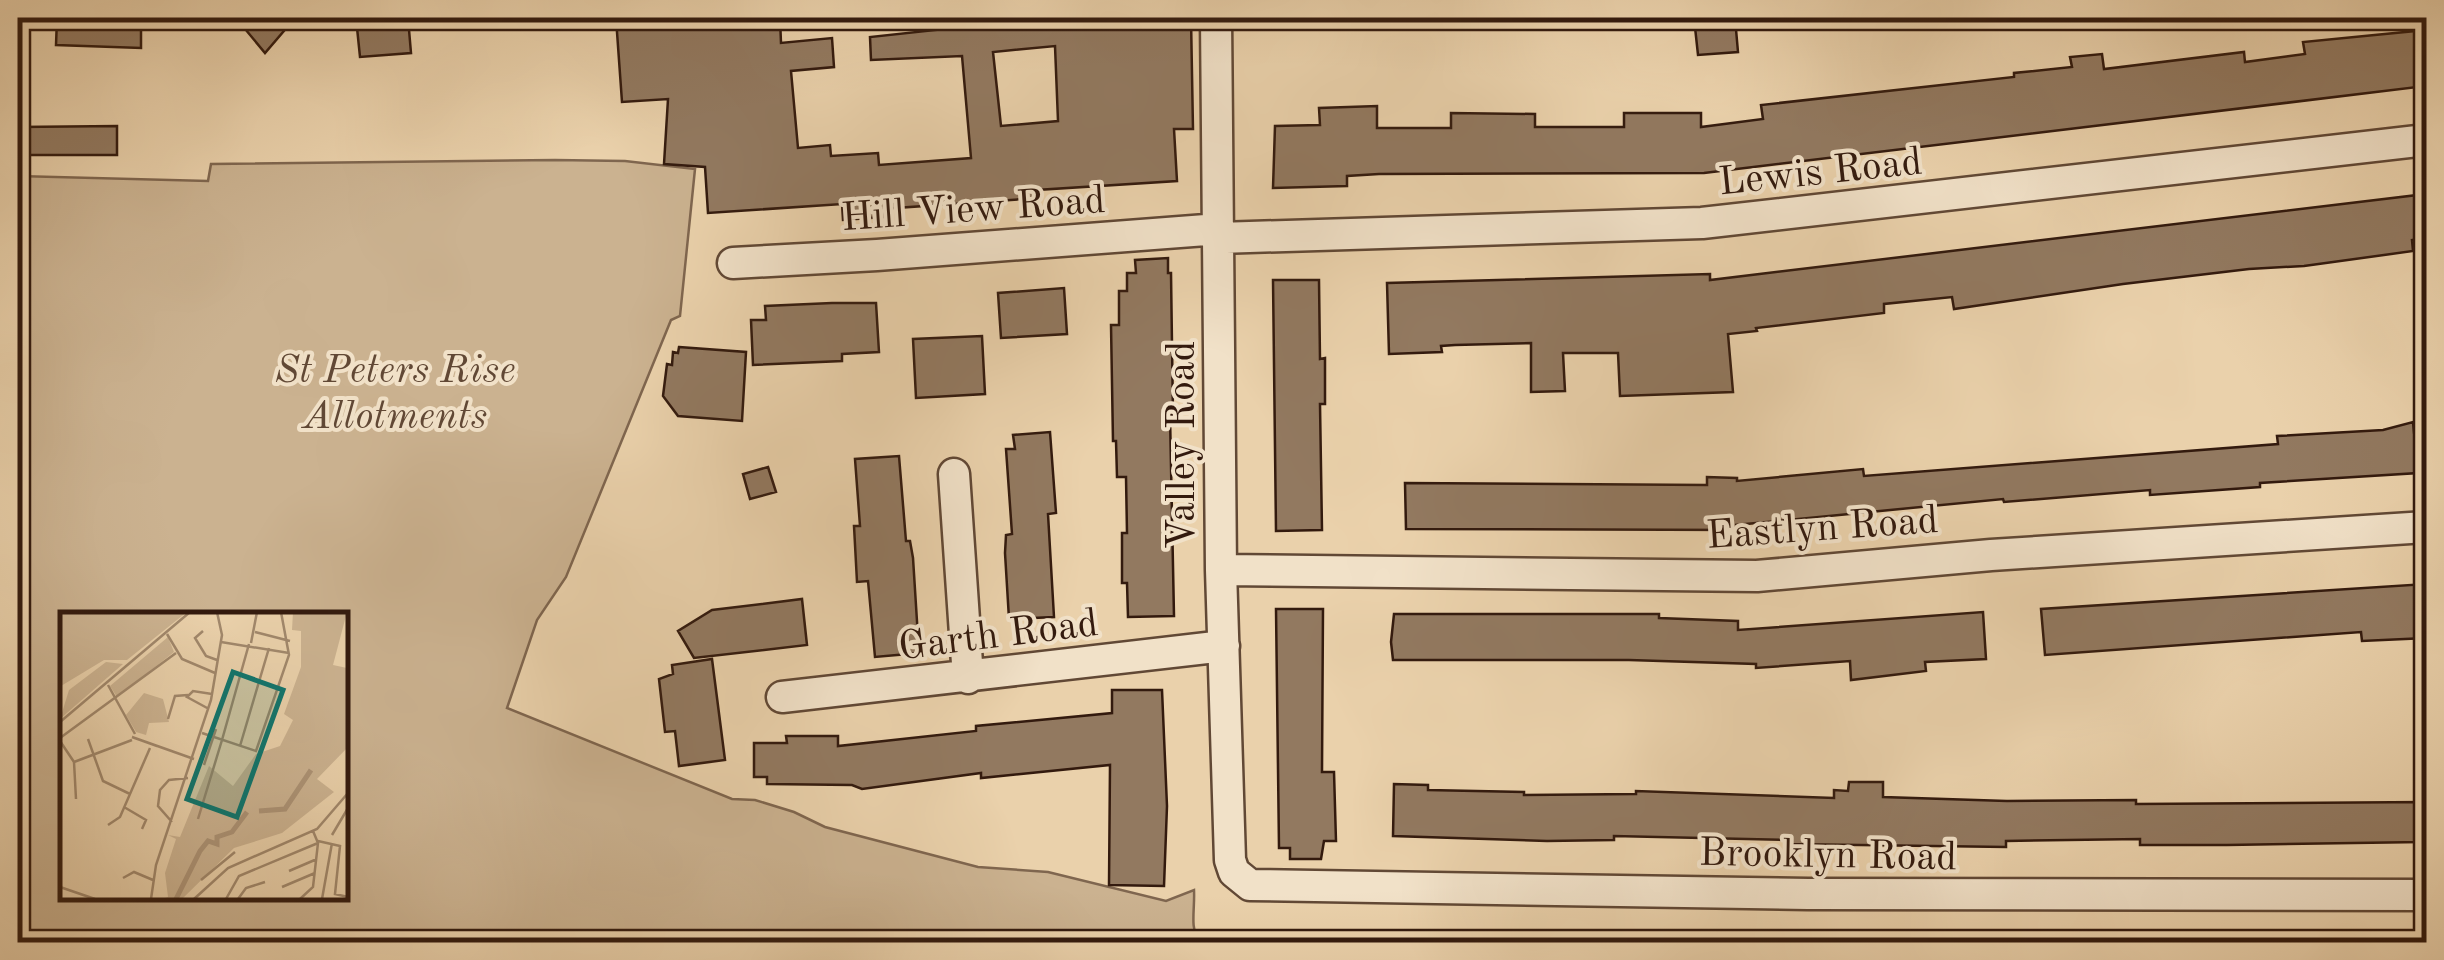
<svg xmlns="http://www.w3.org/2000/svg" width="2444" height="960" font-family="'Old Standard TT',serif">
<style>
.green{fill:#cbb290;stroke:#7f664f;stroke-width:2.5;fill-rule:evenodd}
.building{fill:#927960;stroke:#331a0e;stroke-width:2.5;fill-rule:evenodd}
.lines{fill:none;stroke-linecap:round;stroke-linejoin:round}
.minor-casing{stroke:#614835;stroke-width:35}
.minor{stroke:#f1e1c8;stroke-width:30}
.labels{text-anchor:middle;stroke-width:8;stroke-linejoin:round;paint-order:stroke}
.street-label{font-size:40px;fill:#331a0e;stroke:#f1e1c8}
.park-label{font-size:40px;font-style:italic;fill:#614835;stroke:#f1e1c8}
.inset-river{fill:none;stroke:#ac9376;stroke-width:5}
.inset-road{fill:none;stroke:#a1886c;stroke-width:2.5}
.view{fill:#0f766e;fill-opacity:0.15;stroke:#0f766e;stroke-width:5}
.inset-edge{fill:none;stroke:#331a0e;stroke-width:5}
</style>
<rect width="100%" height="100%" fill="#ead1ab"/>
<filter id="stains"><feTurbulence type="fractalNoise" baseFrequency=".002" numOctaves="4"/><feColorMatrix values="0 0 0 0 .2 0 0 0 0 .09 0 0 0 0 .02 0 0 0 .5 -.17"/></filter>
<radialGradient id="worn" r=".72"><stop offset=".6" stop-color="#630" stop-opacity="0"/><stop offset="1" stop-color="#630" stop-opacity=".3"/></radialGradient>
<path class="green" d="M 555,160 L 625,161 L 695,169 L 680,316 L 671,320 L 566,577 L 537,620 L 507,708 L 732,799 L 755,800 L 794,812 L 825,827 L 978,867 L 1048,872 L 1166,901 L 1194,890 C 1195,910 1190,925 1198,942 L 18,942 L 18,176 L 208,181 L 211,164 ZM 62,615 L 345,615 L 345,898 L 62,898 Z"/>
<path class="building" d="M 57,18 L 141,18 L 141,48 L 56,45 Z
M 236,18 L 295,18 L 265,53 Z
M 356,18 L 408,18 L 411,53 L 360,57 Z
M 616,18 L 780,18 L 781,43 L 832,38 L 834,67 L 791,71 L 798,148 L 830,145 L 831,156 L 878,153 L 879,165 L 971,158 L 962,56 L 871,60 L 870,37 L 1045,18 L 1191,18 L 1193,129 L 1174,129 L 1177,181 L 1037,190 L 1038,198 L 882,209 L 883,217 L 843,220 L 842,204 L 708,213 L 705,167 L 664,164 L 668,99 L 622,102 ZM 1055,46 L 1058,121 L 1001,126 L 993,52 Z
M 1694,18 L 1735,18 L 1738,52 L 1698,55 Z
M 2426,30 L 2426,86 L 1704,173 L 1379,174 L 1347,176 L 1347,186 L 1273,188 L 1275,126 L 1320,125 L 1319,108 L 1377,106 L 1377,128 L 1451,128 L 1451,113 L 1535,114 L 1535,127 L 1624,127 L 1624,113 L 1701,113 L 1701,127 L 1763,119 L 1761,105 L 2014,77 L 2014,73 L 2072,67 L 2070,57 L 2102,54 L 2104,69 L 2244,52 L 2245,62 L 2305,54 L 2303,42 Z
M 117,126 L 117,155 L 18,155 L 18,127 Z
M 2426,194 L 2426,238 L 2412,240 L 2413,251 L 2304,266 L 2249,269 L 2123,284 L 1954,309 L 1952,297 L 1884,304 L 1884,313 L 1756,328 L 1757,331 L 1728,334 L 1733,392 L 1620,396 L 1618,353 L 1563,353 L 1565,391 L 1531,392 L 1531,343 L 1455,345 L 1441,346 L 1442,352 L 1389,354 L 1387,283 L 1710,274 L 1710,280 Z
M 1168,258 L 1168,273 L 1171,273 L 1173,415 L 1170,415 L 1174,616 L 1128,617 L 1127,583 L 1122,583 L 1122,533 L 1127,533 L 1126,477 L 1117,477 L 1116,441 L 1113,441 L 1111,325 L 1119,325 L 1119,291 L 1127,291 L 1127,273 L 1136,273 L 1135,260 Z
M 1273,280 L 1319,280 L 1320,359 L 1325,358 L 1325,404 L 1320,404 L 1322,530 L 1276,531 Z
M 1064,288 L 1067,334 L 1001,338 L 998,293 Z
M 832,303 L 876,303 L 879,352 L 842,354 L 842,361 L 753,365 L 751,320 L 766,320 L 765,306 Z
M 982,336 L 985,394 L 916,398 L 913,339 Z
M 679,347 L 746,352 L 742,421 L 678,416 L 663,396 L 667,364 L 672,365 L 673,352 L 678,353 Z
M 2413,422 L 2418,473 L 2260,483 L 2260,487 L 2150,495 L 2150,490 L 2004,502 L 2003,499 L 1736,525 L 1736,530 L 1406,529 L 1405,483 L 1707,485 L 1707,477 L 1737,478 L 1737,481 L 1863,469 L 1864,476 L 2278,444 L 2277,436 L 2383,430 Z
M 1050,432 L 1056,513 L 1048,514 L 1054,617 L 1009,619 L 1005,553 L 1006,535 L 1012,534 L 1006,449 L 1015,449 L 1013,435 Z
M 899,456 L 906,541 L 910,541 L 913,558 L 919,653 L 875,657 L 868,581 L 857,582 L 854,526 L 860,526 L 855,459 Z
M 768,467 L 776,492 L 750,499 L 743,474 Z
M 2426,584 L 2426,638 L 2362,641 L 2361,632 L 2045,655 L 2041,609 Z
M 802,599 L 807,645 L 694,658 L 678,631 L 712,610 Z
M 1276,609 L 1323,609 L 1322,772 L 1334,772 L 1336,841 L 1324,841 L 1321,859 L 1290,859 L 1290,848 L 1279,848 Z
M 1983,612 L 1986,659 L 1925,662 L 1926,671 L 1851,680 L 1850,661 L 1756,668 L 1756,664 L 1629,660 L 1393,660 L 1391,642 L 1394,614 L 1659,614 L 1659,618 L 1738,621 L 1738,630 Z
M 712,659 L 725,760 L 679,766 L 675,731 L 665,732 L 659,679 L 673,674 L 672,665 Z
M 1112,690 L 1162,690 L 1167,806 L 1164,886 L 1109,885 L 1110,765 L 981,778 L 981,773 L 862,789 L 852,785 L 767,784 L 767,777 L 754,777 L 754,743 L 787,743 L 786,736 L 838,736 L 838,746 L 976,731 L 976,726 L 1112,713 Z
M 1849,782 L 1883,782 L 1883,797 L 2007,801 L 2136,800 L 2136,804 L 2426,802 L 2426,838 L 2421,838 L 2421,842 L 2227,845 L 2140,845 L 2140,839 L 2006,841 L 2006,847 L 1787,844 L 1787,840 L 1614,836 L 1614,840 L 1547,841 L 1393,836 L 1394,784 L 1428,785 L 1428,790 L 1524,792 L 1524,795 L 1636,794 L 1636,791 L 1834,798 L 1834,790 L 1848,791 Z"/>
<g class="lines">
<defs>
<path id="minor" d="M 1216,18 L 1221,570 L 1230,860 L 1234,872 L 1250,885 L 1808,894 L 2426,895
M 1219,238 L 1702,223 L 2426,140
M 733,263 L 877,255 L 1219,229
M 954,474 L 968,678
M 1221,570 L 1757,576 L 1991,555 L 2426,527
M 782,697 L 1224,646"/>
</defs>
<use href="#minor" class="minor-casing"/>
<use href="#minor" class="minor"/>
</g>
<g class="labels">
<g class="street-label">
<text transform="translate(1820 170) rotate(-6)" y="14">Lewis Road</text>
<text transform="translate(973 207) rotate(-4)" y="14">Hill View Road</text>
<text transform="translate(1180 445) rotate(-90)" y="14">Valley Road</text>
<text transform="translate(1822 526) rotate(-4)" y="14">Eastlyn Road</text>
<text transform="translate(998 633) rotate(-7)" y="14">Garth Road</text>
<text transform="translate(1828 853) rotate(1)" y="14">Brooklyn Road</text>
</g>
<g class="park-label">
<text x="395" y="382">St Peters Rise<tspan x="395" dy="46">Allotments</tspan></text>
</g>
</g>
<g transform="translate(60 612)">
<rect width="288" height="288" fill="#ead1ab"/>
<path d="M 0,0 L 127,0 L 67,48 L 44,48 L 1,74 ZM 233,0 L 287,0 L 273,53 L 287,56 L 287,136 L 257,167 L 274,180 L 222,221 L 174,236 L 122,287 L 102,287 L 108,285 L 105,261 L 116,227 L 108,223 L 120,225 L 149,154 L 173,174 L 196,142 L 220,134 L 233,108 L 224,102 L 241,55 L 241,19 L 232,18 ZM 108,25 L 114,40 L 57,85 L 50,74 ZM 46,50 L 63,52 L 0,107 L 9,78 ZM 84,81 L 103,87 L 109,110 L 89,111 L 86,123 L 76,120 L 66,103 Z" fill="#cbb290"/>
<path class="inset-river" d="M 199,199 L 225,197 L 251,158M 116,287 L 140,239 L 148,229 L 157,232 L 157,225 L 172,220 L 187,200"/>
<path class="inset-road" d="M 143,19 L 135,26 L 146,44 L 157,48M 195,20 L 230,29M 107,22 L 122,47 L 155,61M 161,30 L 229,41M 191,31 L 197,0M 48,73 L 75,122M 149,97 L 127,85 L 133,79 L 152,82M 108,107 L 115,84 L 128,83M 0,110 L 130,0M 142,121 L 196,139 L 229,43 L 221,0M 0,126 L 116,41M 28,127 L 43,169 L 70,182M 162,128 L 189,32M 0,129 L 14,150 L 16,187M 97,134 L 72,125 L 134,147M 180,134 L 209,36M 14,150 L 72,128M 144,153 L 156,117M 64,195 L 86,208 L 82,217M 138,207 L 162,128M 112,210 L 98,194 L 100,178 L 109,168 L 128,166M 48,213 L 60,205 L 90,136M 272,223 L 288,196M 258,229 L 280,234 L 275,282 L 288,285M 229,259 L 257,247M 63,266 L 74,260 L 93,268M 141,268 L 175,240M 0,275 L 35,287M 222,275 L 255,261M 91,287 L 96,253 L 151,88 L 162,23 L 157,0M 134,287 L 168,256 L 257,217 L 288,181M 166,287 L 179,264 L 258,231M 178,287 L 186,276 L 205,270M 240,287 L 253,275 L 258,231 L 253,219M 262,287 L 272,231"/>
<path class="view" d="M 173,60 L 223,78 L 177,205 L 127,187 Z"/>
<rect width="288" height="288" class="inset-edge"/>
</g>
<rect width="2444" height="960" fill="none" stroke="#ead1ab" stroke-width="60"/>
<rect x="20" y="20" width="2404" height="920" fill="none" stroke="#331a0e" stroke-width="5"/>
<rect x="30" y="30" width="2384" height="900" fill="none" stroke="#331a0e" stroke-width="2.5"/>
<rect width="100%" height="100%" filter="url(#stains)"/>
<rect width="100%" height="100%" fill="url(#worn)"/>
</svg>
